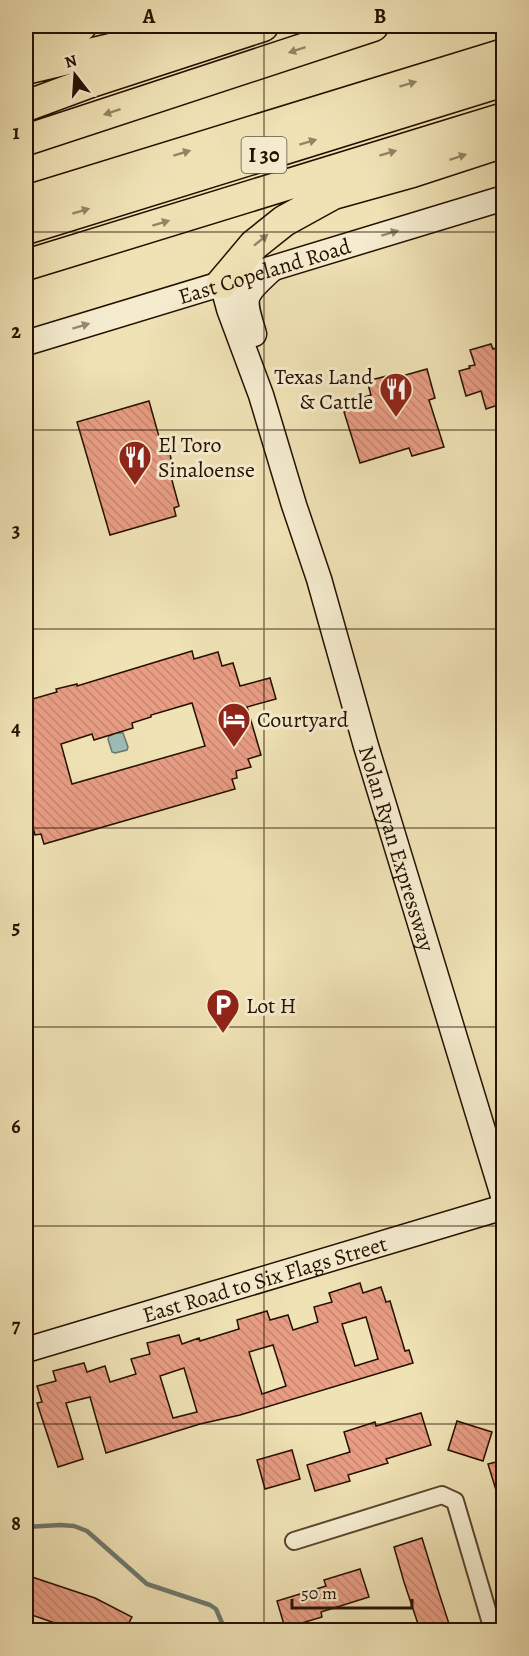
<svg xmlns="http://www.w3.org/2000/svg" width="529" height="1656" font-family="Alegreya,serif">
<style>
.water{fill:#9dbcb7;stroke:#6d776e;stroke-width:1.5}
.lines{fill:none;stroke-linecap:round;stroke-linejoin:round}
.stream{stroke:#6d776e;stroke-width:4.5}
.building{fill:url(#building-back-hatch);stroke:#251000;stroke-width:1.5;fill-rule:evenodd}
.street-casing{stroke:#58442d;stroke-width:20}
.secondary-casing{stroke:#251000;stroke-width:27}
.highway-casing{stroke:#251000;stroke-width:33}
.street{stroke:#f5eccf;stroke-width:16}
.secondary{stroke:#f5eccf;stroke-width:24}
.highway{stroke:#efe2b5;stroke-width:30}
.oneway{fill:#948464}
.oneway2{fill:#978972}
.grid{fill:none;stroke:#251000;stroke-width:1.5;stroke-opacity:0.55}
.labels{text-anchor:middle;stroke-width:6;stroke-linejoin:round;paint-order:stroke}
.shield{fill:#f5eccf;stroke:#63523e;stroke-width:1.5}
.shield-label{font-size:21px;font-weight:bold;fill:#251000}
.street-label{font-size:22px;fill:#251000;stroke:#f5eccf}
.poi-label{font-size:22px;fill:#251000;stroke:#f5eccf;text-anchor:start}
.neatline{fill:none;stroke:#251000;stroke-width:2}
.grid-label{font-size:20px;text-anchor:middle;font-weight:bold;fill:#251000}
</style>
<defs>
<pattern id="building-back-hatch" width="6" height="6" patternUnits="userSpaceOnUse" patternTransform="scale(1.5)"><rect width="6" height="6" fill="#e89d84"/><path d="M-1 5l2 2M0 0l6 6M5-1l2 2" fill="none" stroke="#c78670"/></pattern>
</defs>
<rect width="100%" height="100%" fill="#efe2b5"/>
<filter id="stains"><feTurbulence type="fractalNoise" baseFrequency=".00333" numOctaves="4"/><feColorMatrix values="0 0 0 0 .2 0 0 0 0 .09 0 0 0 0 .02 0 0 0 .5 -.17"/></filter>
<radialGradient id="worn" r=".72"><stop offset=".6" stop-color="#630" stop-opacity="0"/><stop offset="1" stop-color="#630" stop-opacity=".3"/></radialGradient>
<path class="water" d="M 119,731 L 119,733 L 123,733 L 128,747 L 127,750 L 115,753 L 112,752 L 108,739 L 109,736 L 112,735 L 112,733 Z"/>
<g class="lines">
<path class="stream" d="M 26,1527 L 60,1525 L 74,1526 L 87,1531 L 147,1584 L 210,1605 L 216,1609 L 225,1630"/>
</g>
<path class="building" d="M 491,344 L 493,349 L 504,345 L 504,403 L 486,409 L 481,391 L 466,396 L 459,371 L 470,368 L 469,366 L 475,365 L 470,350 Z
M 427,369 L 435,398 L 429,400 L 444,447 L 412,456 L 409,448 L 360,463 L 344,412 L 359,407 L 357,399 L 371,395 L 367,381 L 387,376 L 388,380 Z
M 149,401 L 163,451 L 170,453 L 171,459 L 168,466 L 179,506 L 174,508 L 176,516 L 110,535 L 77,422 Z
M 192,651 L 194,659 L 218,652 L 222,666 L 233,663 L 240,686 L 270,678 L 276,699 L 247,707 L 261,755 L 248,759 L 251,767 L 236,771 L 237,778 L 232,779 L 235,789 L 44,844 L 41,834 L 35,835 L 26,801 L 26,704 L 30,703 L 29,700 L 57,692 L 56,689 L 77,684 L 77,686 ZM 192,703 L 205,746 L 72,784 L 61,744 L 92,734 L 94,740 L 133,728 L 132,723 L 151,717 L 151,715 Z
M 360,1283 L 363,1293 L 381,1287 L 386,1302 L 390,1301 L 405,1351 L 409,1350 L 413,1363 L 240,1415 L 200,1424 L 106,1453 L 90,1397 L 66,1403 L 83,1459 L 58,1467 L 37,1403 L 42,1402 L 37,1386 L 56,1381 L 53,1371 L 84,1363 L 87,1372 L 105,1366 L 110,1382 L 136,1374 L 131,1359 L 150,1354 L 147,1343 L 179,1335 L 182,1344 L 199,1338 L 200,1341 L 239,1329 L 237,1320 L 267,1311 L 270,1320 L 288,1315 L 293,1330 L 318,1322 L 314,1307 L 332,1302 L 329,1293 ZM 366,1317 L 378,1359 L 355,1366 L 342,1324 ZM 273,1345 L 286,1386 L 262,1394 L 249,1352 ZM 184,1368 L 197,1412 L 173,1418 L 160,1376 Z
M 421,1413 L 431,1445 L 386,1459 L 388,1463 L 348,1475 L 350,1481 L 315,1491 L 307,1465 L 350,1452 L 344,1432 L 375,1422 L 376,1426 Z
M 457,1421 L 492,1432 L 483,1461 L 448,1450 Z
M 292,1450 L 300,1479 L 265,1489 L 257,1460 Z
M 504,1460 L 504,1503 L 500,1503 L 488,1464 Z
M 422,1538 L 439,1593 L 451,1630 L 420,1630 L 404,1582 L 394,1547 Z
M 360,1569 L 369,1597 L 321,1612 L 322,1617 L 285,1628 L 277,1601 L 326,1586 L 324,1580 Z
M 26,1575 L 95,1598 L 132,1617 L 125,1630 L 75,1630 L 26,1613 Z"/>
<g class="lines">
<defs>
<path id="street" d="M 294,1541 L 442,1495 L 455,1501 L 493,1630"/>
<g id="secondary">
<path id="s1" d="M 222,283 L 229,309 L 261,395 L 294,505 L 319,579 L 366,746 L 504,1199"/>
<path d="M 254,334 C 243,297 241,297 271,270"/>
<path id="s2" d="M 26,343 L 504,198"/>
<path id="s3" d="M 26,1350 L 504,1207"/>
</g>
<path id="highway" d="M 26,46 L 81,26
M 26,69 L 186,31 L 203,29
M 26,106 L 91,82 L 263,26
M 26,140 L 373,26
M 26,201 L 504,54
M 26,229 L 504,81
M 26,265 L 504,118
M 222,283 L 254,245 L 284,221 L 333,194 L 412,172 L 504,142"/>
</defs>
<use href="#street" class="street-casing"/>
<use href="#secondary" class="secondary-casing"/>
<use href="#highway" class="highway-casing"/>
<use href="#street" class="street"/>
<use href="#secondary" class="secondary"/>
<use href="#highway" class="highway"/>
</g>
<defs><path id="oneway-solid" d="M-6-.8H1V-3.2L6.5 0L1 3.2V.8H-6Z" transform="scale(1.5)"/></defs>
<g class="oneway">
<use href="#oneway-solid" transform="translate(297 50) rotate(162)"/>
<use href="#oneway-solid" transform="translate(408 84) rotate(-17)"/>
<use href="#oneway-solid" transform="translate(112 112) rotate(162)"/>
<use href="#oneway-solid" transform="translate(308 142) rotate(-17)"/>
<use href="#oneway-solid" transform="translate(182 153) rotate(-17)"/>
<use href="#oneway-solid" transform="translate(388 153) rotate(-17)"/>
<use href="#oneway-solid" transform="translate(458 157) rotate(-18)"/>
<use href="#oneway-solid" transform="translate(81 211) rotate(-17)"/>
<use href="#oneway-solid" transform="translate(161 223) rotate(-17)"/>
<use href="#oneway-solid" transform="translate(261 240) rotate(-39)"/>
</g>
<g class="oneway2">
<use href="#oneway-solid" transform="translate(390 233) rotate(-17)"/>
<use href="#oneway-solid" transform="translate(81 326) rotate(-17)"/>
</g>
<path class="grid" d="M 264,26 L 264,1630M 26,232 L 504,232M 26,430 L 504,430M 26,629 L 504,629M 26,828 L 504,828M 26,1027 L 504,1027M 26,1226 L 504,1226M 26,1424 L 504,1424"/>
<defs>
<symbol id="restaurant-pin" viewBox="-11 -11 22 30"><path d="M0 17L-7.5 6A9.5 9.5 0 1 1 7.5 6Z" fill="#8f2418" stroke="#f5eccf"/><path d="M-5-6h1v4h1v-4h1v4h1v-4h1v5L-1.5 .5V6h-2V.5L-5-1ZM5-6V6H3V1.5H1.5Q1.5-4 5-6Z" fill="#fff"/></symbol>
<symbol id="hotel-pin" viewBox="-11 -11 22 30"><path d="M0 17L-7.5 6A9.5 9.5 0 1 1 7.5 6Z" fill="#8f2418" stroke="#f5eccf"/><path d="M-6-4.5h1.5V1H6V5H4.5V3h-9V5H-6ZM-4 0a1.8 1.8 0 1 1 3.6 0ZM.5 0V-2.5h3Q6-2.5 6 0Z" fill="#fff"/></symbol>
<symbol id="parking-pin" viewBox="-11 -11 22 30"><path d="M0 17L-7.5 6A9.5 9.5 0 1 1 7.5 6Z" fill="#8f2418" stroke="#f5eccf"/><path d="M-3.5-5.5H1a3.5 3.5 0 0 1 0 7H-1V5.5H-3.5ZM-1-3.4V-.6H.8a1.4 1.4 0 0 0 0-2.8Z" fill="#fff"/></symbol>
</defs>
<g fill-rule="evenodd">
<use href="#restaurant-pin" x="377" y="370" width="38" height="52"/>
<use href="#restaurant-pin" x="116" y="438" width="38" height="52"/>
<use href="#hotel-pin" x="215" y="700" width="38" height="52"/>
<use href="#parking-pin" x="204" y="986" width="38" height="52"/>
</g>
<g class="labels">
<rect class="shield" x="241.5" y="137" width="45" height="36" rx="4.5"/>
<g class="shield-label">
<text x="264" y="162">I 30</text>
</g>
<g class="street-label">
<text dy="8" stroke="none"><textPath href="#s2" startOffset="249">East Copeland Road</textPath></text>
<text dy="8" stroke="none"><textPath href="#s1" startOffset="592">Nolan Ryan Expressway</textPath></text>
<text dy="8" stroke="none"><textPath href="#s3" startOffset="249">East Road to Six Flags Street</textPath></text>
</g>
<g class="poi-label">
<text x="373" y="384" text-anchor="end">Texas Land<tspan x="373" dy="25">&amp; Cattle</tspan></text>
<text x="158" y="452">El Toro<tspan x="158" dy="25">Sinaloense</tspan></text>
<text x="257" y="727">Courtyard</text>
<text x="246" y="1013">Lot H</text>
</g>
</g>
<rect width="529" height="1656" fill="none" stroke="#efe2b5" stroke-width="66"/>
<g transform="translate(75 75) rotate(343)" stroke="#f5eccf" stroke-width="4.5" paint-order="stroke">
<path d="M0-4.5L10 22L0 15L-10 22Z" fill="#251000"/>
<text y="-9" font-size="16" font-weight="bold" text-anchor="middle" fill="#251000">N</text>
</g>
<path d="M292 1599v9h120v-9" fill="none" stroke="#251000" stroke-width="3"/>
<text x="301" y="1599" font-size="18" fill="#251000" stroke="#f5eccf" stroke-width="4.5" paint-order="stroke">50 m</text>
<rect x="33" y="33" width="463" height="1590" class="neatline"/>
<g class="grid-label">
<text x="149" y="23">A</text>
<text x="380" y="23">B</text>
<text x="16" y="139">1</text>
<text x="16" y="338">2</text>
<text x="16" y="537">3</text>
<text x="16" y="735">4</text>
<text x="16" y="934">5</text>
<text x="16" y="1133">6</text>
<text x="16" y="1332">7</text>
<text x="16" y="1530">8</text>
</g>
<rect width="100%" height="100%" filter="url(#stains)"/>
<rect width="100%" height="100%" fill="url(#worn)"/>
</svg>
